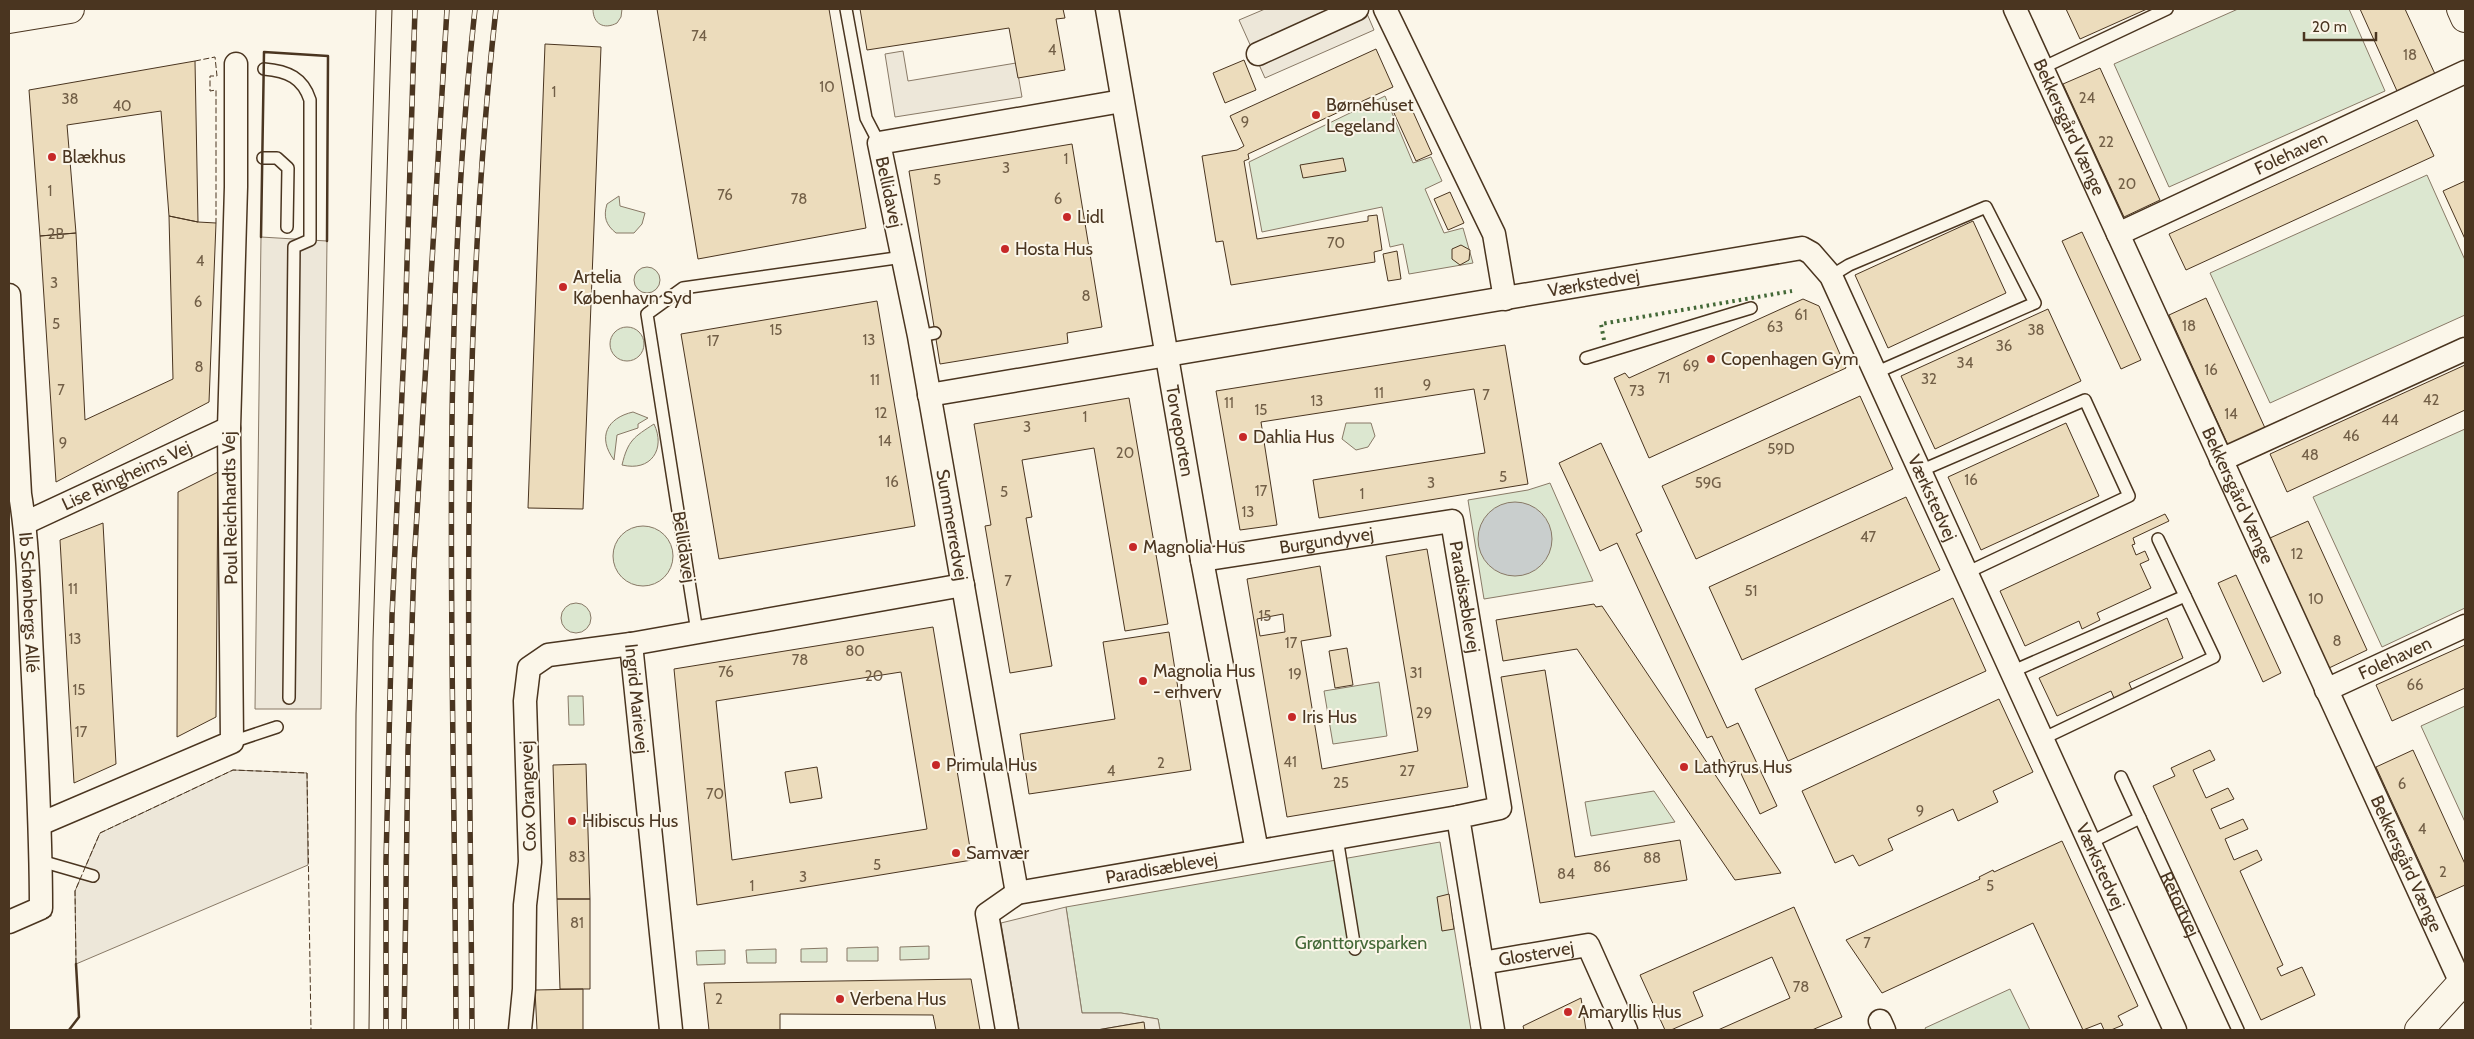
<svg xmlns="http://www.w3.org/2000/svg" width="2474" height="1039" font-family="Cabin,sans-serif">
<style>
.green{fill:#dce7d0;stroke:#887966}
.parking{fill:#ede7d9;stroke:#887966}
.water{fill:#c9cecd;stroke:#887966}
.building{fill:#ecdcbc;stroke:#4a3520;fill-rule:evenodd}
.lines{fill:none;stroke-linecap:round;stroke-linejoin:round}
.service-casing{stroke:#4a3520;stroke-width:14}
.minor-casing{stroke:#4a3520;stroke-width:25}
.tertiary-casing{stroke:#4a3520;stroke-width:30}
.primary-casing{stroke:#4a3520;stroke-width:30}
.service{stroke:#fbf6e9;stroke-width:11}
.minor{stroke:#fbf6e9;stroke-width:22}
.tertiary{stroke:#fbf6e9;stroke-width:28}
.primary{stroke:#fbf6e9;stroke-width:28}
.tram{stroke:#4a3520;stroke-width:1}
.rail-casing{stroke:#4a3520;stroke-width:5.5}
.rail{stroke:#fbf6e9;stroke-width:4;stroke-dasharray:11;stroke-linecap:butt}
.hedge{stroke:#436837;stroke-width:4;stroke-dasharray:2.5 4;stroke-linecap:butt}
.fence{stroke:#4a3520;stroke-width:1;stroke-dasharray:6 2.5;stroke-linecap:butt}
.wall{stroke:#4a3520;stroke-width:2.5}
.poi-dot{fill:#c62828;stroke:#fbf6e9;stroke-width:2}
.labels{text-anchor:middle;stroke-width:4;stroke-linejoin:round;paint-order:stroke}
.number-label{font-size:15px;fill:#725f47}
.poi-label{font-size:18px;fill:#4a3520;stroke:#fbf6e9;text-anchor:start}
.street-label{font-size:18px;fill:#4a3520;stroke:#fbf6e9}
.park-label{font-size:18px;fill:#436837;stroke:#fbf6e9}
</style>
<rect width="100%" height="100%" fill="#fbf6e9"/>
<path class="green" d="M 593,9 L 622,9 L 621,17 L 617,23 C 604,30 593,24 593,9 Z
M 2238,9 L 2349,9 L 2385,91 L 2169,187 L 2114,64 Z
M 1385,96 L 1413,163 L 1431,157 L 1442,181 L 1425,189 L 1444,233 L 1463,228 L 1473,263 L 1409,274 L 1403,244 L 1390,247 L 1382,207 L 1262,232 L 1249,162 Z
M 2427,175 L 2465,260 L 2465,315 L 2270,403 L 2210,273 Z
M 619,196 L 620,206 L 645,213 L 642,224 L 634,233 L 616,233 C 606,225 603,217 607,204 Z
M634 280a13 13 0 1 1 26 0a13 13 0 1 1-26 0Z
M610 344a17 17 0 1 1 34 0a17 17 0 1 1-34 0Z
M 633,412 L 648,418 L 638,424 L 638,428 L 617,435 L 614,460 C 597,437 607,418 633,412 Z
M 1346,423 L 1371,423 L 1375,436 L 1368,447 L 1356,450 L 1342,439 Z
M 654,424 C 666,449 651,472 622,465 C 628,440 634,437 654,424 Z
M 2465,429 L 2465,608 L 2382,647 L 2313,497 Z
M 1550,483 L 1593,581 L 1484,599 L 1468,500 L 1528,490 Z
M613 556a30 30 0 1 1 60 0a30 30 0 1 1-60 0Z
M561 618a15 15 0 1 1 30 0a15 15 0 1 1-30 0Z
M 1379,682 L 1387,736 L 1333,744 L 1324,691 Z
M 568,696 L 583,696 L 584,725 L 569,725 Z
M 2465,706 L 2465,822 L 2421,726 Z
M 1654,791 L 1675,822 L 1591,836 L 1585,802 Z
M 1440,842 L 1471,1030 L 1160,1030 L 1158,1019 L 1121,1013 L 1082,1013 L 1066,907 Z
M 929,946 L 929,959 L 900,960 L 900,947 Z
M 878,947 L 878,961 L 847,961 L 847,948 Z
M 827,948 L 827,962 L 801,962 L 801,949 Z
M 776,949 L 776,963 L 747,963 L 746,950 Z
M 725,950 L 725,964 L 697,965 L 696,951 Z
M 2010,989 L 2030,1030 L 1926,1030 L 1925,1028 Z"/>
<path class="parking" d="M 1265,9 L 1365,9 L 1374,30 L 1265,78 L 1239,20 Z
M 903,51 L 908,81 L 1016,63 L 1022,97 L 895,117 L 885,54 Z
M 261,237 L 327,241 L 321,709 L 255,709 Z
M 233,770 L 307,773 L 308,865 L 76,964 L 75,891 L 100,833 Z
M 1066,907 L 1082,1013 L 1121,1013 L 1158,1019 L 1160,1030 L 1145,1030 L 1143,1022 L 1097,1030 L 1019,1030 L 1001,923 Z"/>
<path class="water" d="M1478 539a37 37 0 1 1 74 0a37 37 0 1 1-74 0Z"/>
<path class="building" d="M 657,9 L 829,9 L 866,228 L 698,259 Z
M 860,9 L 1063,9 L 1065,18 L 1056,19 L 1065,70 L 1018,78 L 1009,28 L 867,50 Z
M 2066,9 L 2147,9 L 2080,39 Z
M 2360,9 L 2405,9 L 2435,74 L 2397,91 Z
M 545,44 L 601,47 L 583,509 L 528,508 Z
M 1376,49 L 1393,87 L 1248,154 L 1249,159 L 1244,161 L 1257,239 L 1368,221 L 1368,216 L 1377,215 L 1382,250 L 1374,252 L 1375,262 L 1231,285 L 1223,241 L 1216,242 L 1202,156 L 1237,150 L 1244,146 L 1230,116 L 1232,115 Z
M 1244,60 L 1256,90 L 1225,103 L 1213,73 Z
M 195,61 L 198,222 L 169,216 L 161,111 L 67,125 L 76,233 L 40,236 L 29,90 Z
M 2100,68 L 2160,200 L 2124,217 L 2063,84 Z
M 1410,105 L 1432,154 L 1416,161 L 1394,113 Z
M 2417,120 L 2434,156 L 2186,270 L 2169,234 Z
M 1072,144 L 1102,327 L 1067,333 L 1068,343 L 940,364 L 909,171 Z
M 1343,158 L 1346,171 L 1303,178 L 1300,165 Z
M 2465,181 L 2465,239 L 2443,191 Z
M 1450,192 L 1464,223 L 1448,230 L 1434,199 Z
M 169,216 L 198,222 L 216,223 L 209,402 L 56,482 L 40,236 L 76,233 L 85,420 L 173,379 Z
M 1973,221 L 2006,293 L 1888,348 L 1855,275 Z
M 2082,232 L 2141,360 L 2121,369 L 2062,241 Z
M 1461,245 L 1470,250 L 1469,260 L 1460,265 L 1452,259 L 1452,249 Z
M 1397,251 L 1401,279 L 1388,281 L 1383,254 Z
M 2206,298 L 2265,428 L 2228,445 L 2169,315 Z
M 1803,299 L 1819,306 L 1846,368 L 1649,458 L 1614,378 L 1625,373 L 1629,378 Z
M 877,301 L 915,526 L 719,559 L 681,334 Z
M 2048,309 L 2081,381 L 1935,449 L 1901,376 Z
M 1505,345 L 1528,484 L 1319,518 L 1313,480 L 1485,453 L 1474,389 L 1261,422 L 1277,525 L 1240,530 L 1216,391 Z
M 2465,365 L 2465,410 L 2287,492 L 2270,454 Z
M 1860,396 L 1893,469 L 1696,559 L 1662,486 Z
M 1129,398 L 1168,624 L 1125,631 L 1094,448 L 1022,460 L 1032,517 L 1026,518 L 1052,666 L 1010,673 L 985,526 L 991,525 L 974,424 Z
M 2066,423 L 2099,496 L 1981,550 L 1948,477 Z
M 1601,443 L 1642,531 L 1636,534 L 1727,728 L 1738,723 L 1777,806 L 1760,814 L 1735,761 L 1726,765 L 1712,736 L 1707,738 L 1617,543 L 1600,551 L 1559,463 Z
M 218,472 L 216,717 L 177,737 L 178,492 Z
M 1906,497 L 1940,570 L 1742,660 L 1709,587 Z
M 2165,514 L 2169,521 L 2133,538 L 2135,544 L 2132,545 L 2136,555 L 2145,551 L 2149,560 L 2140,564 L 2151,588 L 2097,613 L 2100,620 L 2082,629 L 2079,621 L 2025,646 L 2000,591 Z
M 2308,521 L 2367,650 L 2329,668 L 2270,538 Z
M 103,523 L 116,764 L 74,783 L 60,540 Z
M 1427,549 L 1468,787 L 1287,817 L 1247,579 L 1320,566 L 1331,636 L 1301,641 L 1322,769 L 1418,751 L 1386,556 Z
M 2236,575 L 2281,673 L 2263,682 L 2218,583 Z
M 1953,598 L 1986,671 L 1788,761 L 1755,689 Z
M 1594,604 L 1596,607 L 1602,606 L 1781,873 L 1735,880 L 1577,649 L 1503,661 L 1496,620 Z
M 1283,614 L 1285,632 L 1260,636 L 1257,619 Z
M 2167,618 L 2183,658 L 2129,683 L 2132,690 L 2114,698 L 2111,691 L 2057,716 L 2039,678 Z
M 933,627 L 972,860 L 697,905 L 674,669 ZM 901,672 L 927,829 L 732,860 L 716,701 Z
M 1169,632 L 1191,770 L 1029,794 L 1020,734 L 1115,719 L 1103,642 Z
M 2465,645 L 2465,688 L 2392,721 L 2376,685 Z
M 1347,648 L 1353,685 L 1335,688 L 1329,651 Z
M 1545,670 L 1575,857 L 1680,840 L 1687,880 L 1540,903 L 1501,677 Z
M 1999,699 L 2033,772 L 1993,791 L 1998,802 L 1958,821 L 1953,809 L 1888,839 L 1893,850 L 1859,866 L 1853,855 L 1835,863 L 1802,791 Z
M 2210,750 L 2215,760 L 2193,770 L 2206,798 L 2228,788 L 2234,799 L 2211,809 L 2220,829 L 2243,819 L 2248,829 L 2225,839 L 2234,860 L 2257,850 L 2262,860 L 2240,871 L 2283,965 L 2277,968 L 2281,976 L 2302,967 L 2315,995 L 2261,1020 L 2153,786 L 2175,776 L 2171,768 Z
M 2413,750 L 2465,864 L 2465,885 L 2436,898 L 2376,767 Z
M 586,764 L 590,899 L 557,899 L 553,765 Z
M 817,767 L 822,798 L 790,803 L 785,772 Z
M 2062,841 L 2138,1006 L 2118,1016 L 2123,1025 L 2111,1030 L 2104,1030 L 2101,1023 L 2083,1030 L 2033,923 L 1882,993 L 1846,940 L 1980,879 L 1979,877 L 1993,870 L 1994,872 Z
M 1449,894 L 1454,929 L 1442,931 L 1437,897 Z
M 557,899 L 590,899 L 590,989 L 560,989 Z
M 1794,907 L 1842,1017 L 1812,1030 L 1718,1030 L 1790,998 L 1772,957 L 1693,992 L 1703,1016 L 1671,1030 L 1665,1030 L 1640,975 Z
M 971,979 L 980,1030 L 936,1030 L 933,1015 L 780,1014 L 780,1030 L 709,1030 L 704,983 Z
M 583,989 L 583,1030 L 537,1030 L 535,990 Z
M 1581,998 L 1586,1030 L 1524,1030 L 1523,1026 Z
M 1144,1022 L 1145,1030 L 1097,1030 Z"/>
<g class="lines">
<defs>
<g id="service">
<path d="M 846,9 L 866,118 L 879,143"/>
<path d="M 2042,68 L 2167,9"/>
<path d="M 264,69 C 288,71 303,78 310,100 L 310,240 L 294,247 L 289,698"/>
<path d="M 263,158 L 277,158 L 288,168 L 287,227"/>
<path d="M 1831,276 L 1849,265 L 1986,207 L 2035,303 L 1875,373"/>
<path d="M 919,336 L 935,333"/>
<path d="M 1586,358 L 1751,308"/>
<path d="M 1920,471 L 2085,400 L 2129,496 L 1966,573"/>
<path d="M 697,632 L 647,314 L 683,288 L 903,257"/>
<path d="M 2011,672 L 2185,596"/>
<path d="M 2042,739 L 2214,657 L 2158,539"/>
<path d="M 232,742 L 277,727"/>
<path id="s1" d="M 2121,777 L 2238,1030"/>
<path d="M 1337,838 L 1355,949"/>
<path d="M 2089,843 L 2140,818"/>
<path d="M 41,861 L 93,876"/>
</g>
<g id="minor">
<path id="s2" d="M 1107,9 L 1202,560 L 1257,851"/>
<path d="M 1385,9 L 1494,234 L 1505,299"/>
<path id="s3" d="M 2015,9 L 2461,983"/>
<path d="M 1258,54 L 1357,9"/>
<path id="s4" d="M 2118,234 L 2465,72"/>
<path id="s5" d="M 9,295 L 20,494 C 29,548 29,603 32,657 C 36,741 41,824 41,908 L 9,922"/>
<path id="s6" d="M 929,395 L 1802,248 L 1811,253 L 1831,276 L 2175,1030"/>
<path d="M 2221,460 L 2465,349"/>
<path id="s7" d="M 25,523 L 229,428"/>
<path id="s8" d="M 1202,560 L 1452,521 L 1500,808 L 1458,817 L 1493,1030"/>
<path id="s9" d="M 631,644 L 671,1030"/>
<path id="s10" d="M 2326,690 L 2465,626"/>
<path d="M 40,824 L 232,742 L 229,428 L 236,187 L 236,64"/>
<path d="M 1017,893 L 919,336 L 879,143 L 1122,101"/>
<path id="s11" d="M 1482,963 L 1588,945 L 1626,1030"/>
<path d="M 1880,1021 L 1884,1030"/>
<path d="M 520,1030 L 524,989 L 525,905 L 530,862 L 525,701 L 529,668 L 548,655 L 631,644 L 963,585"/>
<path id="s12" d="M 1007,1030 L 987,914 L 1017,893 L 1458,817"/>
</g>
<path id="tertiary" d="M 9,19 L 70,9
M 2419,1030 L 2465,979"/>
<path id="primary" d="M 2461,9 L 2465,18"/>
</defs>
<use href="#service" class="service-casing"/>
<use href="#minor" class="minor-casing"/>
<use href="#tertiary" class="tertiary-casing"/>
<use href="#primary" class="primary-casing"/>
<use href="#service" class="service"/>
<use href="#minor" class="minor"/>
<use href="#tertiary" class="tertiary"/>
<use href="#primary" class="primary"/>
<path class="tram" d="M 354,1030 L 356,714 L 376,9
M 369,1030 L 373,641 L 392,9"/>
<defs>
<path id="rail" d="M 386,1030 L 386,861 L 392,616 L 405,327 L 415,9
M 404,1030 L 408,750 L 414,564 L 447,9
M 456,1030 C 455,690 438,348 475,9
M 472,1030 C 470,690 458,348 496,9"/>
</defs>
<use href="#rail" class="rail-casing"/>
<use href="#rail" class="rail"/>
<path class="hedge" d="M 1604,340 L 1601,324 L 1792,291"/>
<path class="fence" d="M 195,61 L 215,57 L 217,76 L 210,76 L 210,91 L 216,90 L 216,223
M 46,918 L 53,915
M 76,964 L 75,891 L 100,833 L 233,770 L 307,773 L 311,1030"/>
<path class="wall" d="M 261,237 L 264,52 L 328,56 L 327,241
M 69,1030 L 79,1017 L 76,964"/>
</g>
<g class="poi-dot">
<circle cx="1316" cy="115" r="5"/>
<circle cx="52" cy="157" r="5"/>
<circle cx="1067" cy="217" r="5"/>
<circle cx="1005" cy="249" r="5"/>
<circle cx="563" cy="287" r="5"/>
<circle cx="1711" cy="359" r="5"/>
<circle cx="1243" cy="437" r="5"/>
<circle cx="1133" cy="547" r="5"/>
<circle cx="1143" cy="681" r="5"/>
<circle cx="1292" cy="717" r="5"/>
<circle cx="936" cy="765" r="5"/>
<circle cx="1684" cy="767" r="5"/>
<circle cx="572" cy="821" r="5"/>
<circle cx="956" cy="853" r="5"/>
<circle cx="840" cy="999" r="5"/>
<circle cx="1568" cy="1012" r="5"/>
</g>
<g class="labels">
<g class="number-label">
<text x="699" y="41">74</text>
<text x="1052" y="55">4</text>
<text x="2410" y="60">18</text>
<text x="827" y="92">10</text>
<text x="554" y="97">1</text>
<text x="2087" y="103">24</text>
<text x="70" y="104">38</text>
<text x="122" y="111">40</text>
<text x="1245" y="127">9</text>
<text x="2106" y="147">22</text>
<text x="1066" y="164">1</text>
<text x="1006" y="173">3</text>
<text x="937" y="185">5</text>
<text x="2127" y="189">20</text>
<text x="50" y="196">1</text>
<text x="725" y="200">76</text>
<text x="799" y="204">78</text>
<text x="1058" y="204">6</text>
<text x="56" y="239">2B</text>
<text x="1336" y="248">70</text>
<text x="200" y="266">4</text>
<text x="54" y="288">3</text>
<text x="1086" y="301">8</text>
<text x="198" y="307">6</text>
<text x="1801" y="320">61</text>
<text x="56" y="329">5</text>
<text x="2189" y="331">18</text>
<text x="1775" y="332">63</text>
<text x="776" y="335">15</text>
<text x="2036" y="335">38</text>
<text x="869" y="345">13</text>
<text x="713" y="346">17</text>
<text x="2004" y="351">36</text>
<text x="1965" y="368">34</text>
<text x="1691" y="371">69</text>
<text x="199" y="372">8</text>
<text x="2211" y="375">16</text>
<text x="1664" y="383">71</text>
<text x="1929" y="384">32</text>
<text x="875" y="385">11</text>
<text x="1427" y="390">9</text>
<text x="61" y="395">7</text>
<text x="1637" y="396">73</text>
<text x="1379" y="398">11</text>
<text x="1486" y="400">7</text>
<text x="2431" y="405">42</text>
<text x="1317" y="406">13</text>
<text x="1229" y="408">11</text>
<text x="1261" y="415">15</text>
<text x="881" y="418">12</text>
<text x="2231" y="419">14</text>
<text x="1085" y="422">1</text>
<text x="2390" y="425">44</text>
<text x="1027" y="432">3</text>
<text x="2351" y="441">46</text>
<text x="885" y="446">14</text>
<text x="63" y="448">9</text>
<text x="1781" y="454">59D</text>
<text x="1125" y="458">20</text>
<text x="2310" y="460">48</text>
<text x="1503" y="482">5</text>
<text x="1971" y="485">16</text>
<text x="892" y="487">16</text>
<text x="1431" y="488">3</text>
<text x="1708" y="488">59G</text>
<text x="1261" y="496">17</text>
<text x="1004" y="497">5</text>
<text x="1362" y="499">1</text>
<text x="1248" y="517">13</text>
<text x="1868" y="542">47</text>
<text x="2297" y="559">12</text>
<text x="1008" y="586">7</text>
<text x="73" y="594">11</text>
<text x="1751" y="596">51</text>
<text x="2316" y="604">10</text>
<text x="1265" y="621">15</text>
<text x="75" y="644">13</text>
<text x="2337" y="646">8</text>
<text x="1291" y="648">17</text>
<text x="855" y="656">80</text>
<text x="800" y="665">78</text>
<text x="726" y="677">76</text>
<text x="1416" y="678">31</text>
<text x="1295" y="679">19</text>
<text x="874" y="681">20</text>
<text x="2415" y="690">66</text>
<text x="79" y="695">15</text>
<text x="1424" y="718">29</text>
<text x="81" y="737">17</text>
<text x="1290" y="767">41</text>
<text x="1161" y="768">2</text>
<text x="1111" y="776">4</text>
<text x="1407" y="776">27</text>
<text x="1341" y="788">25</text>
<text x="2402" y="789">6</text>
<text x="715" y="799">70</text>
<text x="1920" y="816">9</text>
<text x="2422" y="834">4</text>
<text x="577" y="862">83</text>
<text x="1652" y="863">88</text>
<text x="877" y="870">5</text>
<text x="1602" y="872">86</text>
<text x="2443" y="877">2</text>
<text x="1566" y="879">84</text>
<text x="803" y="882">3</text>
<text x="752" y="891">1</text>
<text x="1990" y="891">5</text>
<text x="577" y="928">81</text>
<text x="1867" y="948">7</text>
<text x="1801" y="992">78</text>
<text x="719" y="1004">2</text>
</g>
<g class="poi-label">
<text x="1326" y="111">Børnehuset<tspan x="1326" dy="21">Legeland</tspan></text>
<text x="62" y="163">Blækhus</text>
<text x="1077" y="223">Lidl</text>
<text x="1015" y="255">Hosta Hus</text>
<text x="573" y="283">Artelia<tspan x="573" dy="21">København Syd</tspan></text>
<text x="1721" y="365">Copenhagen Gym</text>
<text x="1253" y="443">Dahlia Hus</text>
<text x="1143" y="553">Magnolia Hus</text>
<text x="1153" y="677">Magnolia Hus<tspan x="1153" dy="21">- erhverv</tspan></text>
<text x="1302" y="723">Iris Hus</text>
<text x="946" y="771">Primula Hus</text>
<text x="1694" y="773">Lathyrus Hus</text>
<text x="582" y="827">Hibiscus Hus</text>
<text x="966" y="859">Samvær</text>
<text x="850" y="1005">Verbena Hus</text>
<text x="1578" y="1018">Amaryllis Hus</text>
</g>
<g class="street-label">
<text dy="6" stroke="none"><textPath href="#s3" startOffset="130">Bekkersgård Vænge</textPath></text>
<text dy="6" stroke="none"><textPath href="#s4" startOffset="191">Folehaven</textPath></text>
<text transform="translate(889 192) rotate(78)" y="6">Bellidavej</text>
<text dy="6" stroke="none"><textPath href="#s6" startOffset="674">Værkstedvej</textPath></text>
<text dy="6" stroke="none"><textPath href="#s2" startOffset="428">Torveporten</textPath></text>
<text dy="6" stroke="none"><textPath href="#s7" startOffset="112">Lise Ringheims Vej</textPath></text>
<text dy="6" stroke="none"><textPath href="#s3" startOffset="535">Bekkersgård Vænge</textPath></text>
<text dy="6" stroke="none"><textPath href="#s6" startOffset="1170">Værkstedvej</textPath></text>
<text transform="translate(230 508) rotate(-91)" y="6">Poul Reichhardts Vej</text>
<text transform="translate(952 525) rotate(80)" y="6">Summerredvej</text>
<text dy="6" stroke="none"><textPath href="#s8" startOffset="126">Burgundyvej</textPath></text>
<text transform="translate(684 547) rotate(81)" y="6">Bellidavej</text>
<text dy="6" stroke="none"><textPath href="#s8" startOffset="330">Paradisæblevej</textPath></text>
<text dy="6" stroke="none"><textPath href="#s5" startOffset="308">Ib Schønbergs Allé</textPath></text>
<text dy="6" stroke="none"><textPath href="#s10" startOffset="76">Folehaven</textPath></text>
<text dy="6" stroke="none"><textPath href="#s9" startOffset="55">Ingrid Marievej</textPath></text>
<text transform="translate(528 796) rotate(-92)" y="6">Cox Orangevej</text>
<text dy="6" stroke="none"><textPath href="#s3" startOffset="940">Bekkersgård Vænge</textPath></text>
<text dy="6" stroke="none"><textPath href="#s6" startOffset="1575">Værkstedvej</textPath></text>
<text dy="6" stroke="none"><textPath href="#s12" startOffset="301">Paradisæblevej</textPath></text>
<text dy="6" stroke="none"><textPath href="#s1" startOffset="140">Retortvej</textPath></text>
<text dy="6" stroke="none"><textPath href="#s11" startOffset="55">Glostervej</textPath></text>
</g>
<g class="park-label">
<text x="1361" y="949">Grønttorvsparken</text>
</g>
</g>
<rect width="2474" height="1039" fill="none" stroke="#4a3520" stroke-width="20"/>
<path d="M2304 32v8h72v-8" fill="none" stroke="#4a3520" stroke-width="2.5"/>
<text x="2312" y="32" font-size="15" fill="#4a3520" stroke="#fbf6e9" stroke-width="4" paint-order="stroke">20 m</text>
</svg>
